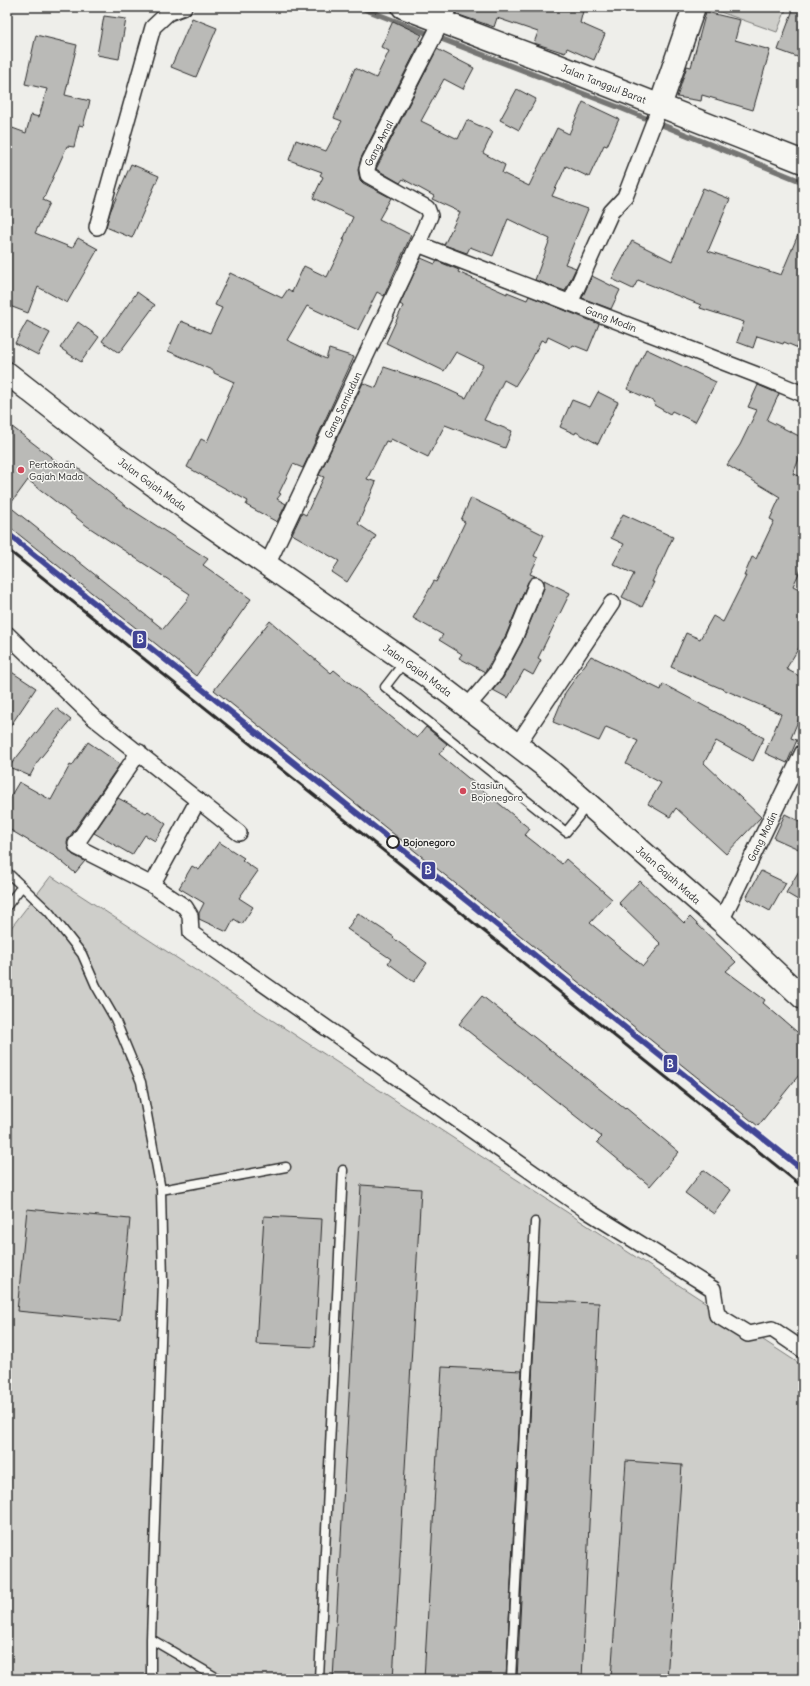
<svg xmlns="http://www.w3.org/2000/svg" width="810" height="1686" font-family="Delius,sans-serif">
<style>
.green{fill:#cececa;stroke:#7c7c7a}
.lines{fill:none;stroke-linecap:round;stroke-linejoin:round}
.stream{stroke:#757573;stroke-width:5.5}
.building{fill:#babab7;stroke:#2b2b2b;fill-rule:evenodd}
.lane-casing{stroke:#2b2b2b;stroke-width:11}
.street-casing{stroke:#2b2b2b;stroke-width:18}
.secondary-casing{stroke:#2b2b2b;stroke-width:25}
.highway-casing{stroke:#2b2b2b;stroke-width:25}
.lane{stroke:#f6f6f2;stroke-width:8}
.street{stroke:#f6f6f2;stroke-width:15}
.secondary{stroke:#f6f6f2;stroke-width:22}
.highway{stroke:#f6f6f2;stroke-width:22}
.rail{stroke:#2b2b2b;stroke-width:3}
.rail-1-casing{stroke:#f6f6f2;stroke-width:9}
.rail-1{stroke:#414495;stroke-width:6}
.poi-dot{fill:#d1495b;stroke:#f6f6f2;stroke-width:1.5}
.stop-dot{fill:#f6f6f2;stroke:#2b2b2b;stroke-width:2}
.labels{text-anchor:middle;stroke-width:3;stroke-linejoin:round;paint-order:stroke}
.street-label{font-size:10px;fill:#2b2b2b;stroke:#f6f6f2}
.poi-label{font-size:10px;fill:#2b2b2b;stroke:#f6f6f2;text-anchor:start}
.stop-label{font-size:10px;font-weight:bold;fill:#2b2b2b;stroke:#f6f6f2;text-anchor:start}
.line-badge{stroke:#f6f6f2;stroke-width:1.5}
.badge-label{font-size:11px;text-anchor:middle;font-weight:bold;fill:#fff}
</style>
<rect width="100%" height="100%" fill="#eeeeea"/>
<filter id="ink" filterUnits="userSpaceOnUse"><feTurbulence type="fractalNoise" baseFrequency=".025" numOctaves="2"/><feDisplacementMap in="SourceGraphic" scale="8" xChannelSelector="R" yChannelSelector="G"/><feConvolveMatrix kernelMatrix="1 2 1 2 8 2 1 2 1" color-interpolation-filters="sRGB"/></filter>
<g filter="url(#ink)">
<path class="green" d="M 706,7 L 787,7 L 777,32 Z
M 51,876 L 803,1366 L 803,1679 L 7,1679 L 7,933 Z"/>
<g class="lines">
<path class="stream" d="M 359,7 L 618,107 L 803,182"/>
</g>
<path class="building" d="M 458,7 L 584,7 L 580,23 L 605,34 L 594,60 L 567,48 L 565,53 L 534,43 L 538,32 L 497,18 L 494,27 L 456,14 Z
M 794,7 L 803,7 L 803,59 L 778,50 Z
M 706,12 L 740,20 L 735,40 L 770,50 L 753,110 L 702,95 L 701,101 L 677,97 L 687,66 L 691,67 Z
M 104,16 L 126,19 L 119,59 L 97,55 Z
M 192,18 L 217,28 L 196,77 L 171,67 Z
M 393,21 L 422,35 L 419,40 L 421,41 L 361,158 L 358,170 L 360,180 L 363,183 L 391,198 L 379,219 L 411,235 L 384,296 L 377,292 L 358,330 L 307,306 L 287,340 L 326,359 L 329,349 L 354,357 L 303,468 L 293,464 L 279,493 L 281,494 L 277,499 L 286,504 L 277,522 L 246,505 L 248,501 L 187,467 L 201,439 L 207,442 L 234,382 L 214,373 L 214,371 L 168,351 L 181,321 L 210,333 L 222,308 L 215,305 L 230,273 L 282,298 L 288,289 L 292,292 L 304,266 L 327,277 L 345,240 L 343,240 L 353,217 L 313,198 L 323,177 L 320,175 L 322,172 L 289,160 L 296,140 L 326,151 L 342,121 L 334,118 L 355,68 L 376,78 L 389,51 L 381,47 Z
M 36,35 L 77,45 L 65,95 L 90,101 L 83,126 L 79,125 L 74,147 L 67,146 L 43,200 L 50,203 L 35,233 L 72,248 L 78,238 L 98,249 L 67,303 L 38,287 L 28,313 L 7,305 L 7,126 L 26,133 L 31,115 L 39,117 L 47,89 L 25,84 Z
M 437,49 L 474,68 L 463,89 L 444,79 L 421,121 L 458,139 L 467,120 L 493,132 L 483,153 L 505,165 L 502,173 L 529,186 L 557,128 L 569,134 L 583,102 L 619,119 L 607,146 L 604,145 L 589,177 L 566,166 L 552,196 L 588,209 L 565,264 L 576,268 L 565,291 L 535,280 L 550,239 L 508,219 L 493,256 L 470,247 L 467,253 L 444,245 L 460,212 L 432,199 L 434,196 L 403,179 L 400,183 L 376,169 Z
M 517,89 L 536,99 L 519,130 L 500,120 Z
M 131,164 L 159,176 L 132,238 L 106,227 L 110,212 Z
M 703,188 L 730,199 L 708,251 L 781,275 L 803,223 L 803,350 L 784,342 L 783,344 L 757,336 L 753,348 L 737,342 L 744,322 L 700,308 L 701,305 L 638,280 L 633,289 L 612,279 L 632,241 L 672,261 Z
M 421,258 L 435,264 L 437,261 L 459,270 L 458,272 L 507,294 L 507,292 L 527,300 L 529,296 L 599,324 L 588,351 L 573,345 L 571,348 L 548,337 L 546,342 L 541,340 L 532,359 L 515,386 L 504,380 L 484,420 L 512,431 L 505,448 L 445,425 L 428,457 L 391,439 L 389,442 L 386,441 L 367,479 L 376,482 L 358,524 L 376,536 L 347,582 L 332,572 L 339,561 L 292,534 L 302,513 L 306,515 L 324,477 L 319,475 L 363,383 L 376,388 L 384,367 L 438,385 L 466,398 L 483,365 L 456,352 L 444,371 L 386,343 L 403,306 L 400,304 Z
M 592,276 L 620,290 L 611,309 L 582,298 Z
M 137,292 L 155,305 L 119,353 L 102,341 Z
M 27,321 L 50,333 L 38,355 L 15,343 Z
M 78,322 L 99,337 L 81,362 L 60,348 Z
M 646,349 L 716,382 L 695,422 L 672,411 L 670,414 L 654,405 L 655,402 L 627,389 Z
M 758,385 L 779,394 L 767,420 L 803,438 L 803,449 L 793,474 L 803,477 L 803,565 L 793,586 L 803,591 L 803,641 L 786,669 L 803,678 L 803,709 L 791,738 L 797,740 L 787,763 L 765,753 L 781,714 L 671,667 L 686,633 L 700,639 L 713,616 L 723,622 L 746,576 L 744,576 L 752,557 L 756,559 L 774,521 L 770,519 L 780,497 L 727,465 L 740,445 L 757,410 L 748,407 Z
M 598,392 L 618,402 L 598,444 L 576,432 L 575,434 L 560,427 L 572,400 L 590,407 Z
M 7,423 L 64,467 L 69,461 L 126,506 L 208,559 L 203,565 L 251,599 L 196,676 L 7,525 ZM 28,480 L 87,526 L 190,594 L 187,600 L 163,629 L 9,506 Z
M 471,498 L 506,515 L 506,516 L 544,535 L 534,556 L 538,558 L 530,574 L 535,576 L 528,582 L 506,635 L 485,672 L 459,658 L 462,654 L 439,640 L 443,635 L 413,618 L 434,581 L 436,582 L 465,522 L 461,520 Z
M 623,514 L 673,537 L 652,582 L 654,582 L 642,607 L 622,597 L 634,574 L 613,564 L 624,544 L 611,538 Z
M 544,580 L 570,593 L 538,658 L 541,660 L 533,675 L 524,670 L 508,698 L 493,690 L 503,678 L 522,642 L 544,588 Z
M 270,621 L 331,673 L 334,670 L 417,738 L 426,727 L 447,744 L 439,754 L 530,829 L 525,835 L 562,864 L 566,859 L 612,899 L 590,923 L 643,966 L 661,944 L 619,903 L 640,881 L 684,923 L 690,917 L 736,962 L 726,971 L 765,1000 L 763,1003 L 803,1037 L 803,1070 L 758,1126 L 214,690 Z
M 591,656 L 661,690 L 663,684 L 764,738 L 753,761 L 716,741 L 704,763 L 761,817 L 726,854 L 676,808 L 670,817 L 648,804 L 661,783 L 626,764 L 638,741 L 606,727 L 599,741 L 553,722 L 565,693 Z
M 7,669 L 36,688 L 7,731 Z
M 56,708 L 71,720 L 38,761 L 30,776 L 9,767 Z
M 88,742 L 120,764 L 68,839 L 67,843 L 69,850 L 73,855 L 85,861 L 75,873 L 56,857 L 7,828 L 7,802 L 19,782 L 51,800 L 70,765 L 72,766 Z
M 118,798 L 146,813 L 148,811 L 166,824 L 155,841 L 145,835 L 132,855 L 94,833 Z
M 785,814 L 803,823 L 803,851 L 774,838 Z
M 219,842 L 244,858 L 242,860 L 258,871 L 239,898 L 253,907 L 242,924 L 234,919 L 227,932 L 199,919 L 199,913 L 204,903 L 179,888 L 192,866 L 199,870 Z
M 803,864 L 803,903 L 786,893 Z
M 761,871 L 786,883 L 770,911 L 746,898 Z
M 358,913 L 394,937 L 393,938 L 427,963 L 414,982 L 388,963 L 391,959 L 347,929 Z
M 482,996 L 625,1109 L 626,1108 L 679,1152 L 650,1186 L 597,1142 L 602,1137 L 459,1024 Z
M 703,1170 L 731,1190 L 714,1214 L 685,1193 Z
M 361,1185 L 421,1189 L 393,1679 L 333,1679 Z
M 27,1209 L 130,1219 L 120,1321 L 17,1311 Z
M 264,1216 L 322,1219 L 315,1347 L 256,1344 Z
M 536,1301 L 599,1303 L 582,1679 L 517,1679 Z
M 442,1367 L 522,1371 L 506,1679 L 424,1679 Z
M 626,1461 L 682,1465 L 667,1679 L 611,1679 Z"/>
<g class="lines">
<defs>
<path id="lane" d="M 405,661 L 385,687 L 566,832 L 579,816 L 587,804
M 7,872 L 49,912 L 82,954 L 96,986 L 115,1019 L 141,1082 L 161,1190 L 163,1282 L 151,1639 L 219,1679
M 7,906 L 22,886
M 161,1190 L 286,1167
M 151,1639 L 151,1679
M 319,1679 L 343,1170
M 511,1679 L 535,1222"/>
<g id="street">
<path d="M 97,227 L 153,27 L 168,13 L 184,7"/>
<path id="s1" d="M 418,244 L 757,375 L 803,394"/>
<path d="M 570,303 L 611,212 L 625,197 L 660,106"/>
<path id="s2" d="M 267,565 L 405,273 L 430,216 L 427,208 L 368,175 L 367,169 L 369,162 L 449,7"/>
<path d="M 7,634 L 94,718 L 239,833"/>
<path d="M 467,707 L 495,674 L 514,639 L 536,585"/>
<path d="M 517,745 L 612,603"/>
<path d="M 139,752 L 76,844 L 77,847 L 152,885 L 185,907 L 190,915 L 191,933 L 586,1210 L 713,1289 L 717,1315 L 748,1334 L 772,1329 L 803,1350"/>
<path d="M 152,885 L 198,800"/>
<path id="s3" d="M 721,921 L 803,752"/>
</g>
<g id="secondary">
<path id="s4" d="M 403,7 L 554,64 L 803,162"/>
<path d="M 660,106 L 694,7"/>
</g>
<g id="highway">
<path id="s5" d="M 7,373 L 103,448 L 188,510 L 427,676 L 547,768 L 721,921 L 803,998"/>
</g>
</defs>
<use href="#lane" class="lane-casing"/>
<use href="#street" class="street-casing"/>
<use href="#secondary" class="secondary-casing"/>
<use href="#highway" class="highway-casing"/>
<use href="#lane" class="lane"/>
<use href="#street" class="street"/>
<use href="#secondary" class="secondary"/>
<use href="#highway" class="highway"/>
<path class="rail" d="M 7,549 L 803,1187"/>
<defs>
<path id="rail-1" d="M 7,533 L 803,1170"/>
</defs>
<use href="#rail-1" class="rail-1-casing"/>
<use href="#rail-1" class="rail-1"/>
</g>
</g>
<g class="poi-dot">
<circle cx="21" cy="470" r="4"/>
<circle cx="463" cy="791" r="4"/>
</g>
<circle class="stop-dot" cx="393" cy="842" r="6"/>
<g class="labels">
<g class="street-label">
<text dy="4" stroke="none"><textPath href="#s4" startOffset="215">Jalan Tanggul Barat</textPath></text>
<text dy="4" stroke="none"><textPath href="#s2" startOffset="496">Gang Amal</textPath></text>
<text dy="4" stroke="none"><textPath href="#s1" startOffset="207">Gang Modin</textPath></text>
<text dy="4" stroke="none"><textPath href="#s2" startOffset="177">Gang Samiadun</textPath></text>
<text dy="4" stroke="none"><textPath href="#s5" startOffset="183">Jalan Gajah Mada</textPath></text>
<text dy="4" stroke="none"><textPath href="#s5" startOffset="507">Jalan Gajah Mada</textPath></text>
<text dy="4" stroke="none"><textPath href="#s3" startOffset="94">Gang Modin</textPath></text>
<text dy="4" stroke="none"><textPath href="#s5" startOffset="831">Jalan Gajah Mada</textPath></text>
</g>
<g class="poi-label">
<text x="29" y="468">Pertokoan<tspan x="29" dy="12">Gajah Mada</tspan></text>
<text x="471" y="789">Stasiun<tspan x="471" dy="12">Bojonegoro</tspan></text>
</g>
<g class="stop-label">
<text x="403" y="846">Bojonegoro</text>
</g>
</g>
<g class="line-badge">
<rect x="132" y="630" width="15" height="19" rx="4" fill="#414495"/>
<rect x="421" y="861" width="15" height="19" rx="4" fill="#414495"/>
<rect x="663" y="1054" width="15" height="19" rx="4" fill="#414495"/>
</g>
<g class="badge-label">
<text x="140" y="643">B</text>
<text x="428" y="874">B</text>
<text x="670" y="1068">B</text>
</g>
<rect width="810" height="1686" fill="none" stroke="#f6f6f2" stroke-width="24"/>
<rect x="12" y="12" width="786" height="1662" fill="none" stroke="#2b2b2b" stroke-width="1.5" filter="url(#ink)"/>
</svg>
